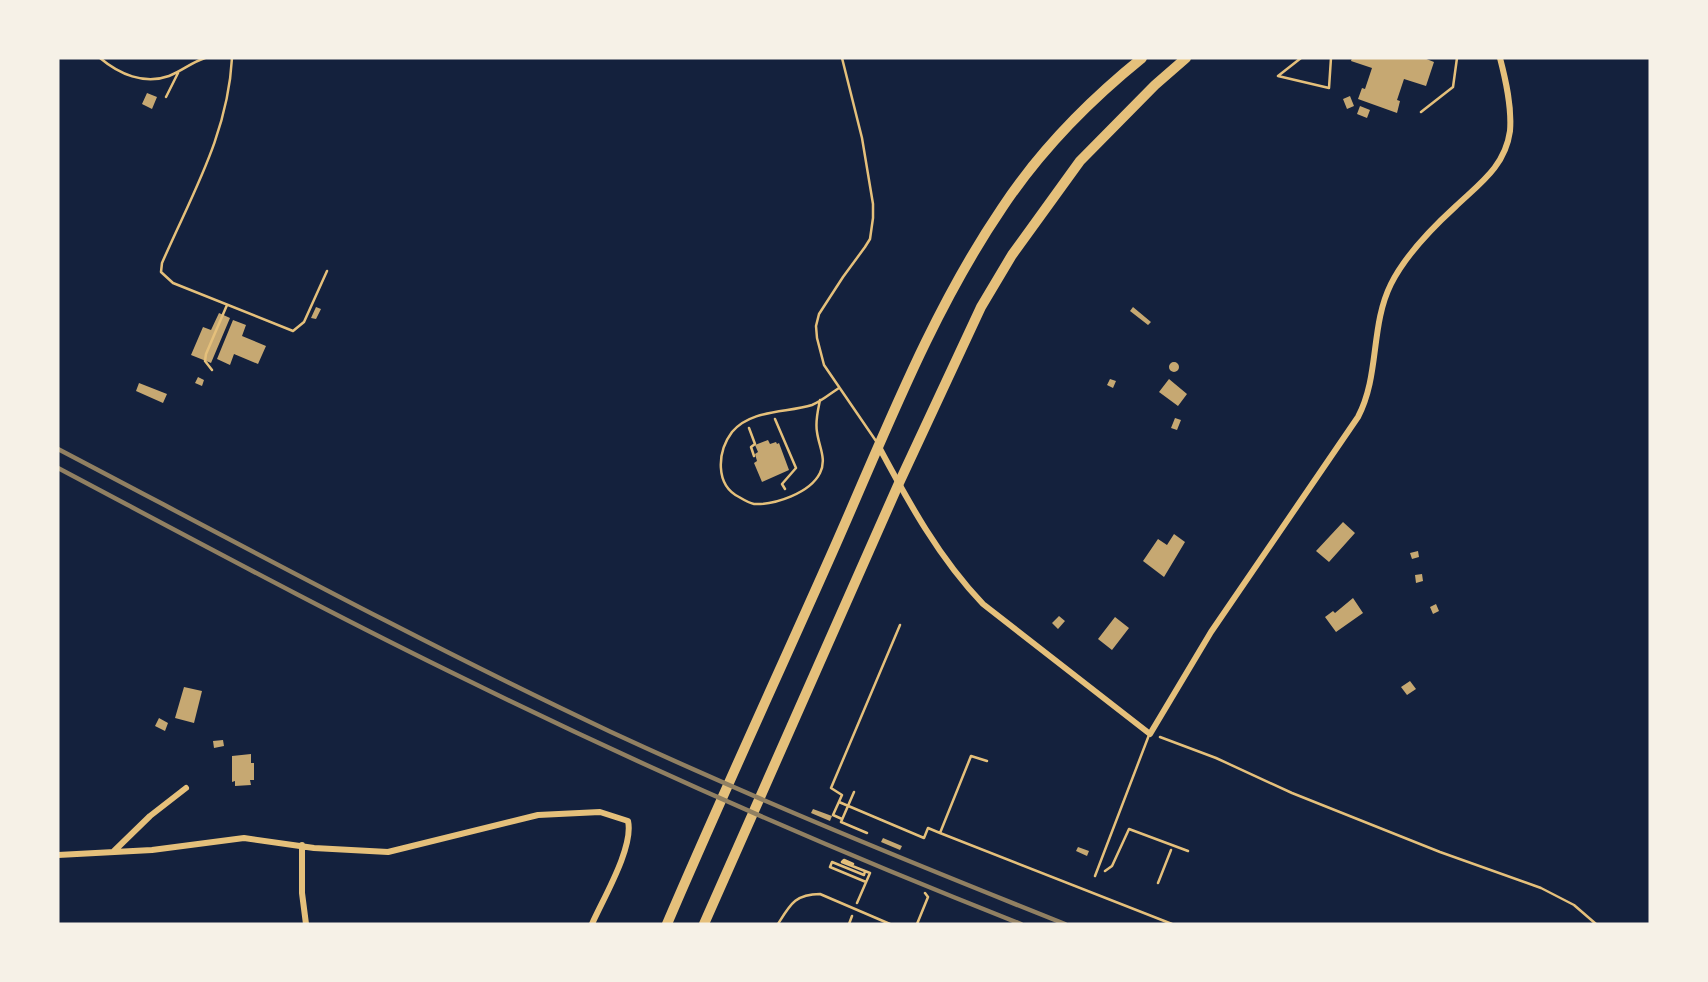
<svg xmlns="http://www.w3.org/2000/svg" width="1708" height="982" font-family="'Public Sans',sans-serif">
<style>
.building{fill:#c6a872}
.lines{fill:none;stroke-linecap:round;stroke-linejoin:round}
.path{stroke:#e5c07b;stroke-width:2.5}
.service{stroke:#e5c07b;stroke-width:2.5}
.minor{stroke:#e5c07b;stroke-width:6}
.primary{stroke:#e5c07b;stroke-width:10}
.rail{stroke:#918062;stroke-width:4.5}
</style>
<rect width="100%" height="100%" fill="#14213d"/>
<path class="building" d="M 1352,58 L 1424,58 L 1434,62 L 1426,86 L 1404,79 L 1397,100 L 1400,101 L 1397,113 L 1358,99 L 1362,88 L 1365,89 L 1372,68 L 1351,61 Z
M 147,93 L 157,97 L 152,109 L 142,104 Z
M 1350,96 L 1354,106 L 1347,109 L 1343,99 Z
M 1360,106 L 1370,110 L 1367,118 L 1357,114 Z
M 316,307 L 321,309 L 316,319 L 311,318 Z
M 1133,307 L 1151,322 L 1148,325 L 1130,311 Z
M 219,313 L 230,318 L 211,363 L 191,355 L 203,327 L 211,330 Z
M 233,320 L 246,325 L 242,336 L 266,346 L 258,364 L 234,354 L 230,365 L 217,359 Z
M1169 367a5 5 0 1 1 10 0a5 5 0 1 1-10 0Z
M 198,377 L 204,380 L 202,386 L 195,383 Z
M 1110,379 L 1116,381 L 1113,388 L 1107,385 Z
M 1169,379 L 1187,394 L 1178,406 L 1159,392 Z
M 139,383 L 167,394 L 163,403 L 136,391 Z
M 1175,418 L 1181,420 L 1177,430 L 1171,428 Z
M 768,440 L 770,444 L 776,442 L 777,444 L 779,443 L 789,470 L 762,482 L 754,463 L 757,461 L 755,454 L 758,452 L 755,445 Z
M 1343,522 L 1355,533 L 1329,562 L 1316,551 Z
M 1174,534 L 1185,542 L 1164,577 L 1143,561 L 1158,539 L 1167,545 Z
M 1418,551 L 1419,557 L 1412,559 L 1410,553 Z
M 1422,574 L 1423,581 L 1416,583 L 1415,575 Z
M 1353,598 L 1363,613 L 1336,632 L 1325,617 L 1333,611 L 1335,613 Z
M 1436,604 L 1439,611 L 1433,614 L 1430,607 Z
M 1059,616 L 1065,621 L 1058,629 L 1052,623 Z
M 1115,617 L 1129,628 L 1112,650 L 1098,639 Z
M 1410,681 L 1416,689 L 1407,695 L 1401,687 Z
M 184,687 L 202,691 L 194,723 L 175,718 Z
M 159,718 L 168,723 L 165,731 L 155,726 Z
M 223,740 L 224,746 L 214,748 L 213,741 Z
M 251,754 L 251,763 L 254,763 L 254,780 L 250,780 L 251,785 L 235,786 L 235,781 L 232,782 L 232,756 Z
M 813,809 L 832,816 L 830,821 L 811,813 Z
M 883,838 L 902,846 L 900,850 L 881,842 Z
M 1078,847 L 1089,851 L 1087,856 L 1076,851 Z"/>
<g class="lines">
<path class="path" d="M 775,419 L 796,468 L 782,484 L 785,489
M 749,428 L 755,444 L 751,447 L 754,456
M 1160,737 L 1216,758 L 1292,793 L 1440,852 L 1541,888 L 1574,905 L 1596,924
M 854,792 L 841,822 L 867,833
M 839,802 L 924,838 L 928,828 L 940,833 L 971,756 L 987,761
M 842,819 L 833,815 L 842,795 L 831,788 L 900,625
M 940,833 L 1172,924
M 844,860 L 842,862 L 870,873 L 857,903
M 844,860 L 853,864
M 865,871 L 864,875 L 832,862 L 830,867 L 866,882
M 1105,871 L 1112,866 L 1129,829 L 1188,851
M 1158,883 L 1171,850
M 849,924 L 852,916
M 917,924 L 928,897 L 925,893"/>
<path class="service" d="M 100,58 C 119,74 144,85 169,76 C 182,71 192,62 205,58
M 232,58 C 228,134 192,194 162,263 L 161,272 L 173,283 L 293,331 L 304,322 L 327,271
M 842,58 L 862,138 L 873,204 L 873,218 L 870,239 L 865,247 L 843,277 L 819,314 L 816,326 L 817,338 L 824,365 L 876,441
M 1301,58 L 1278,76 L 1329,88 L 1331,58
M 166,97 L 178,73
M 1421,112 L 1453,87 L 1457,58
M 212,370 L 205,361 L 206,354 L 227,305
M 820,400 C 818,410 815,421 817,432 C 819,447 827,459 820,473 C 810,493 775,505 754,504 C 749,503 744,500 739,497 C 715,485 717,452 732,432 C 751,409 787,413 812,405 C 822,401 831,393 839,388
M 1095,876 L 1149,735
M 778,924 C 790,905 795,894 820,894 L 890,924"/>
<path class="minor" d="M 879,447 C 909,503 939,558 983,604 L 1150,734 L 1211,632 L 1358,417 C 1380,375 1370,326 1391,284 C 1405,256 1432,228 1455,207 C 1479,184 1505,167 1510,131 C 1512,107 1506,81 1500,58
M 302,845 L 302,893 L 306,924
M 113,852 L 150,816 L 186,788
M 58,855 L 152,850 L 244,838 L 314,848 L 388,852 L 538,815 L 600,812 L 628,821 C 634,847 603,899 592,924"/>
<path class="primary" d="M 667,924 C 720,800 777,677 832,553 C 884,436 930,314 1002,208 C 1039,152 1090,100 1142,58
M 704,924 L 899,483 L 981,307 L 1012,255 L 1080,161 L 1155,85 L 1186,58"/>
<path class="rail" d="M 58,449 C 241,545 424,644 611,732 C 760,801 912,863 1065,924
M 58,468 C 194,540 329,613 467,680 C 648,769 833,850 1021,924"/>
</g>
<rect width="1708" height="982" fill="none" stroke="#f6f1e7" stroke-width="119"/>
</svg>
